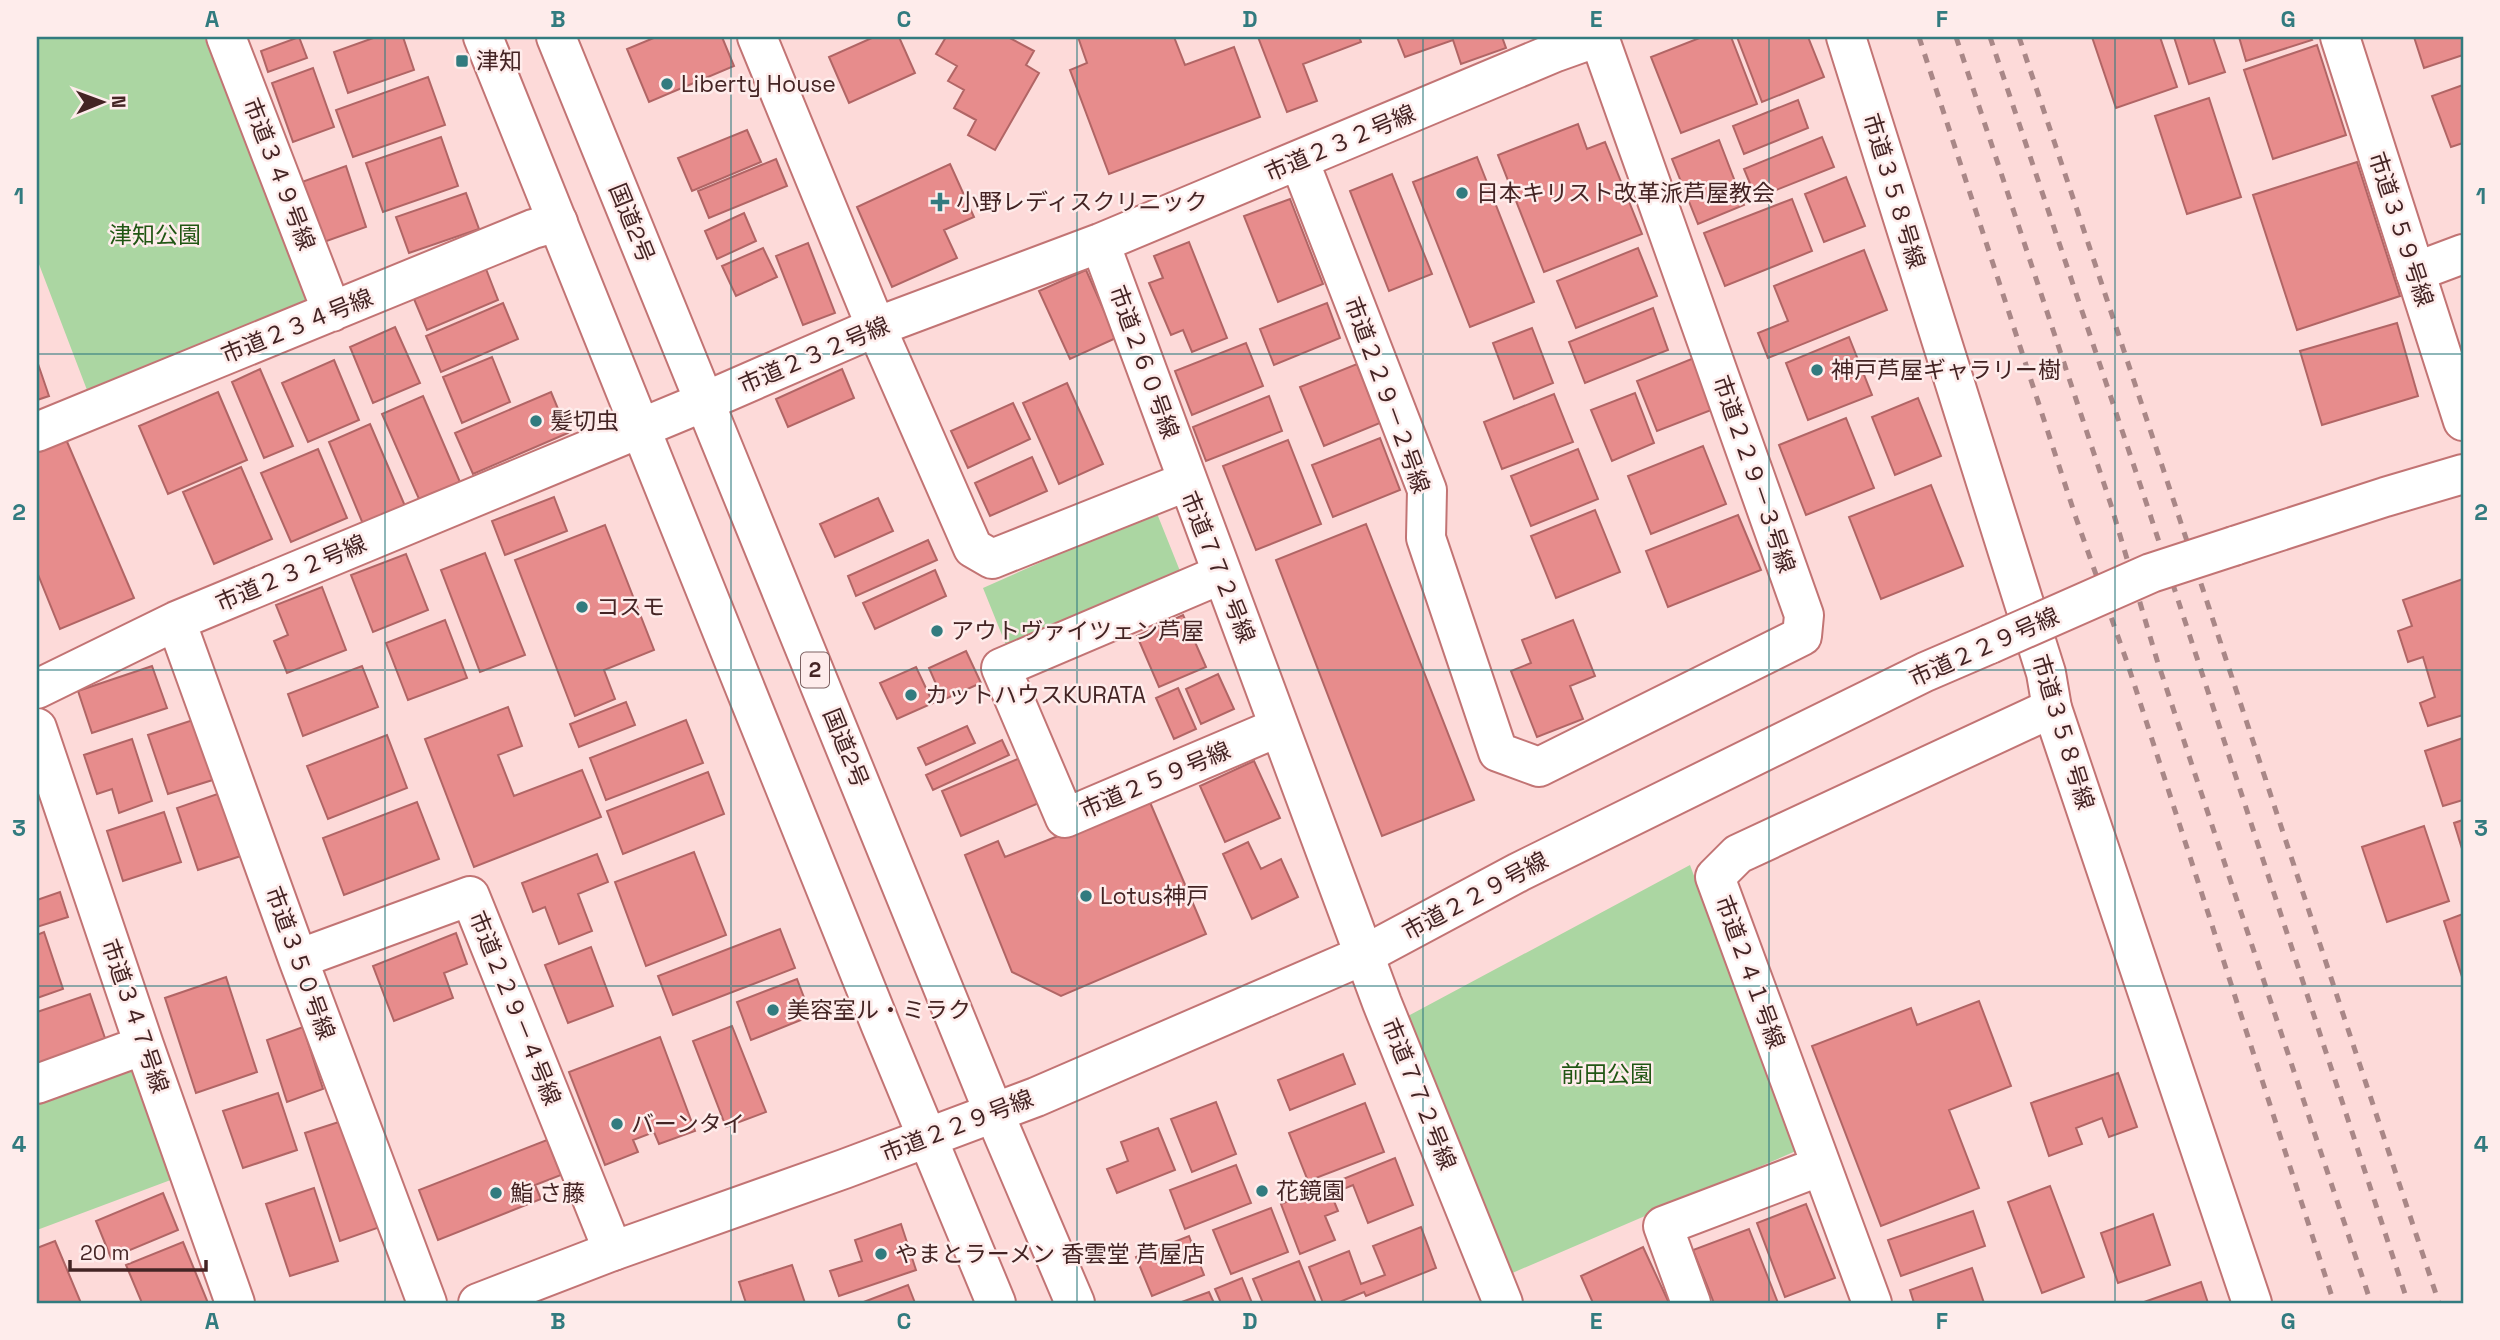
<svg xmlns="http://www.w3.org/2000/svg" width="2500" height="1340" font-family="'Space Grotesk','Noto Sans JP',sans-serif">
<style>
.green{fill:#abd6a2}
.building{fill:#e78c8c;stroke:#b16565;stroke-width:2}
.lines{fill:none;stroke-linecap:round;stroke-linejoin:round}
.street-casing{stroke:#c27474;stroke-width:42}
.secondary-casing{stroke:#c27474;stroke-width:42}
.highway-casing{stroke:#c27474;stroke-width:42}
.street{stroke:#fff;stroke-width:38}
.secondary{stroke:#fff;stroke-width:38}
.highway{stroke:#fff;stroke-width:38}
.rail{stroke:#a98787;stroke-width:5;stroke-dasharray:9 9;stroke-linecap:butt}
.secondary-bridge-casing{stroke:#c27474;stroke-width:42;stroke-linecap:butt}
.secondary-bridge{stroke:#fff;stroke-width:38}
.grid{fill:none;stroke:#327b7f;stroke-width:2;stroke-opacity:0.55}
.poi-dot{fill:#327b7f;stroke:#feeceb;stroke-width:2.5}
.labels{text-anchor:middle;stroke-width:5;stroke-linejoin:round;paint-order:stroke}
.shield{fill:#feeceb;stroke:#7c6060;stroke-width:2}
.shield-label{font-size:21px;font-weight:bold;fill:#442424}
.poi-label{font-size:23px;fill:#442424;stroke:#feeceb;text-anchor:start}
.street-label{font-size:23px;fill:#442424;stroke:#feeceb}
.park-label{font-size:23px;fill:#205613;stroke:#feeceb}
.neatline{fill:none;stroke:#327b7f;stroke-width:2.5}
.grid-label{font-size:23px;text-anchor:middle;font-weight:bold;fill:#327b7f}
</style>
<rect width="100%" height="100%" fill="#fddad9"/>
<path class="green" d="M 37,37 L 204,37 L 307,301 L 87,390 L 37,259 Z
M 1156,511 L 1180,571 L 1006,645 L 983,588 Z
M 1690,865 L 1796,1151 L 1510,1274 L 1408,1016 Z
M 137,1062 L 176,1178 L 37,1230 L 37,1099 Z"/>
<path class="building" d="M 299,37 L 307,58 L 268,72 L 261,51 Z
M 376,37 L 403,37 L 414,70 L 348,93 L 334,52 Z
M 656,37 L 722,37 L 734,66 L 649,102 L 627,49 Z
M 874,37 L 899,37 L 915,73 L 849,103 L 829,57 Z
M 946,37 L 1008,37 L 1034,51 L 1026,65 L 1039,73 L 995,150 L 968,135 L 976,120 L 954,108 L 964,90 L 948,81 L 957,66 L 936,54 Z
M 1078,37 L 1174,37 L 1185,65 L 1234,47 L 1260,117 L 1109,174 L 1070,70 L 1087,63 Z
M 1258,37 L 1359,37 L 1361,42 L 1303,64 L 1317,101 L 1287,112 Z
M 1397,37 L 1502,37 L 1506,48 L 1461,64 L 1453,40 L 1405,57 Z
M 1702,37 L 1731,37 L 1757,104 L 1681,133 L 1651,57 Z
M 1737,37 L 1808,37 L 1824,77 L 1762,102 Z
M 2092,37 L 2160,37 L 2177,87 L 2116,108 Z
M 2174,37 L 2213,37 L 2225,72 L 2189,84 Z
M 2239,37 L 2310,37 L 2312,40 L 2246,61 Z
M 2414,37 L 2463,37 L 2463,55 L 2424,68 Z
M 2317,45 L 2346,135 L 2273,159 L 2244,70 Z
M 313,68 L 334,127 L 293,142 L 272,83 Z
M 428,77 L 445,125 L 353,157 L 336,110 Z
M 2463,85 L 2463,143 L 2451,147 L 2432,96 Z
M 2209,98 L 2241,197 L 2187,214 L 2155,116 Z
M 1798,100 L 1808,128 L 1744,154 L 1733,126 Z
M 1578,124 L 1587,149 L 1605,142 L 1642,234 L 1544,272 L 1498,155 Z
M 747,130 L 761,162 L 692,191 L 678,158 Z
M 441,137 L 458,186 L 383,212 L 366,163 Z
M 1822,137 L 1834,167 L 1756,198 L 1744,169 Z
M 1719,140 L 1744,205 L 1698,224 L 1672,159 Z
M 1477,157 L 1534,302 L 1470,327 L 1413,182 Z
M 776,159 L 787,186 L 709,218 L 698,191 Z
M 2357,162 L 2400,296 L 2297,330 L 2253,195 Z
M 950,164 L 974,217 L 944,230 L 957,258 L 892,287 L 857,207 Z
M 346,166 L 366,227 L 321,243 L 299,183 Z
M 1392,174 L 1432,274 L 1389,291 L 1350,191 Z
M 1846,177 L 1865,226 L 1824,242 L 1805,194 Z
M 466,193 L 479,229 L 409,253 L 396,217 Z
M 1290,199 L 1323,284 L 1278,302 L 1244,216 Z
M 1792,199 L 1812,251 L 1725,286 L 1704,233 Z
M 744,213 L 756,241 L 717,259 L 705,231 Z
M 1189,242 L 1227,338 L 1192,352 L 1183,330 L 1171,335 L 1149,283 L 1163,278 L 1154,256 Z
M 808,243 L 835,313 L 803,325 L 776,256 Z
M 763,248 L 777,277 L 736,296 L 722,266 Z
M 1638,248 L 1657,296 L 1576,328 L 1557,281 Z
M 1864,250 L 1887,310 L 1768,358 L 1758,333 L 1788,321 L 1774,286 Z
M 486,269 L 498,300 L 427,330 L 414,299 Z
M 1086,270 L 1116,338 L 1070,359 L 1039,291 Z
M 503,303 L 518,339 L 441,372 L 426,336 Z
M 1327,303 L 1340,338 L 1274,365 L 1260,329 Z
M 1653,308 L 1668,350 L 1585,383 L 1569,342 Z
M 2397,323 L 2418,396 L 2322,425 L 2300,351 Z
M 395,327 L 420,383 L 373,403 L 350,347 Z
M 1532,328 L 1553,383 L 1514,399 L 1493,343 Z
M 1849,337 L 1872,395 L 1808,420 L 1786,363 Z
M 1246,343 L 1263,386 L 1192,415 L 1175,371 Z
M 492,357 L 510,402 L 462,423 L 443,377 Z
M 1694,358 L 1714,409 L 1657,431 L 1637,381 Z
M 334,360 L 359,420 L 308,442 L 282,383 Z
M 37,361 L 49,396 L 37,400 Z
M 1357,364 L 1380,423 L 1324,446 L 1300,387 Z
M 260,369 L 293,446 L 264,458 L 232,382 Z
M 842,369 L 854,398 L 788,427 L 776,399 Z
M 1067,383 L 1103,464 L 1059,484 L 1023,403 Z
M 218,392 L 247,460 L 168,494 L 139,426 Z
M 551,392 L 568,433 L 473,474 L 455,433 Z
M 1635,393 L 1654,443 L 1612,461 L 1591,410 Z
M 1554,394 L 1573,442 L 1502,469 L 1484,422 Z
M 423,396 L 460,482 L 419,499 L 382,414 Z
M 1269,396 L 1282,431 L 1206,461 L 1193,427 Z
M 1918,398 L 1941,456 L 1895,475 L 1872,417 Z
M 1013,403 L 1030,439 L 968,468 L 951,431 Z
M 1846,418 L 1874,488 L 1806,515 L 1779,445 Z
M 370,424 L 405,506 L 363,524 L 329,442 Z
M 65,437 L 134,598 L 60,629 L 37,572 L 37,449 Z
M 1380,438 L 1400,490 L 1333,517 L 1312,465 Z
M 1288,440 L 1321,524 L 1256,550 L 1223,466 Z
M 1703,446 L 1726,504 L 1651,534 L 1628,476 Z
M 318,449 L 347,518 L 291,542 L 261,473 Z
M 1578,449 L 1598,499 L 1531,526 L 1511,476 Z
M 1032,457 L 1047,491 L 990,516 L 975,483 Z
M 241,467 L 272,539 L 214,564 L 183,492 Z
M 1931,485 L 1963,566 L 1881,599 L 1849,517 Z
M 554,497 L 567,531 L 505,555 L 492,521 Z
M 878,498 L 893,531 L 835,557 L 820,524 Z
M 1595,510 L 1620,572 L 1556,598 L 1531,536 Z
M 1738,515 L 1761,570 L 1668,607 L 1646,551 Z
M 1366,524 L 1474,800 L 1382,836 L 1276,560 Z
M 605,525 L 654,650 L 604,670 L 615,699 L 575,716 L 515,560 Z
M 928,540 L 937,560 L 856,596 L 848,576 Z
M 485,553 L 525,655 L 480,672 L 441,570 Z
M 406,554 L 428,610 L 373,632 L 351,575 Z
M 935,570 L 946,596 L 875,629 L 863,603 Z
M 2463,579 L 2463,715 L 2428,726 L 2420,703 L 2435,697 L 2423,657 L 2408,662 L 2398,631 L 2412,626 L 2403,600 Z
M 322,587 L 346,650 L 287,673 L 274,641 L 288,635 L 276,605 Z
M 1183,615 L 1206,667 L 1159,687 L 1137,636 Z
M 445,620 L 467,678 L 408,700 L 386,643 Z
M 1573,620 L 1595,676 L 1570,686 L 1583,719 L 1537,737 L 1511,671 L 1531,663 L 1522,640 Z
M 966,651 L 981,683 L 943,700 L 929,668 Z
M 152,666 L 167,708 L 92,733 L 78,691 Z
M 362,666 L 378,707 L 303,736 L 288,694 Z
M 916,667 L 933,703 L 897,719 L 880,683 Z
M 1218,674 L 1234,709 L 1201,724 L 1186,689 Z
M 1178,688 L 1196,729 L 1174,739 L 1156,698 Z
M 626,702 L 635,725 L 579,747 L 570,724 Z
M 508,707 L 522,746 L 498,755 L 514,796 L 582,770 L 601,817 L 474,867 L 425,739 Z
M 199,718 L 219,778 L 168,794 L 148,735 Z
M 686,720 L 703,763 L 606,800 L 590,758 Z
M 967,726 L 975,743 L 926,765 L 918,748 Z
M 387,735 L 407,788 L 328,819 L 307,766 Z
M 2463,738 L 2463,800 L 2443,806 L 2425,751 Z
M 132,739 L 152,801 L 119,813 L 112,789 L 97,794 L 84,755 Z
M 1002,740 L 1009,755 L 933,790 L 926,775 Z
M 1020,758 L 1039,803 L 961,836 L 942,791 Z
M 1254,761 L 1280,818 L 1225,842 L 1200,786 Z
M 708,772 L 724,814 L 623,854 L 607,811 Z
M 229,790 L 250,853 L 198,870 L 177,808 Z
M 1149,800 L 1206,934 L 1061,996 L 1012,972 L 965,855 L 998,841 L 1005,857 Z
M 417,802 L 439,859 L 344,895 L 323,838 Z
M 164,812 L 181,862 L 123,881 L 107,831 Z
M 2463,820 L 2463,852 L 2454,823 Z
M 2424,826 L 2449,901 L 2387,922 L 2362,847 Z
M 1248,842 L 1261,869 L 1281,859 L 1298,897 L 1252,919 L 1223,854 Z
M 694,852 L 726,935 L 646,966 L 615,882 Z
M 597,854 L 608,882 L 578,894 L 592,931 L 559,944 L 545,907 L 533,912 L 522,883 Z
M 60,892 L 68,917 L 37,927 L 37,900 Z
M 2463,914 L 2463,980 L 2444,921 Z
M 780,929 L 795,968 L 673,1015 L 658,976 Z
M 44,932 L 63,989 L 37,998 L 37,935 Z
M 456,933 L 467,964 L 444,973 L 453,998 L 394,1021 L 373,966 Z
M 591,947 L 613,1006 L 568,1023 L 545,965 Z
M 226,977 L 257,1072 L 196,1093 L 165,998 Z
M 797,979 L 811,1016 L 751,1040 L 737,1002 Z
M 90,994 L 107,1044 L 37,1067 L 37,1012 Z
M 1979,1001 L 2011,1086 L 1949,1110 L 1979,1188 L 1881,1226 L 1812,1046 L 1911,1008 L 1917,1025 Z
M 732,1026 L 766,1112 L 726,1127 L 693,1041 Z
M 303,1027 L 323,1089 L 287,1102 L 267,1040 Z
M 660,1037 L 695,1131 L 659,1144 L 654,1132 L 633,1140 L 638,1152 L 605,1165 L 569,1072 Z
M 1343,1054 L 1355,1084 L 1290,1110 L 1278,1080 Z
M 2118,1073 L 2137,1127 L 2109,1137 L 2102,1118 L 2076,1128 L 2082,1144 L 2049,1156 L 2031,1103 Z
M 278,1093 L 297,1150 L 243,1168 L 223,1111 Z
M 1216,1102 L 1236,1154 L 1192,1172 L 1171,1119 Z
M 1365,1103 L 1384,1152 L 1308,1181 L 1289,1133 Z
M 348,1119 L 383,1226 L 340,1241 L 305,1133 Z
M 1158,1128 L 1175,1170 L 1117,1193 L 1107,1169 L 1128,1161 L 1121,1142 Z
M 547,1140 L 561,1175 L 535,1185 L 541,1199 L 438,1240 L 419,1190 Z
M 1395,1158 L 1413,1205 L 1368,1223 L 1353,1185 L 1331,1194 L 1338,1211 L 1325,1216 L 1335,1240 L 1300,1254 L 1281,1204 Z
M 1236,1165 L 1251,1203 L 1185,1229 L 1170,1190 Z
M 2050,1186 L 2084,1277 L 2042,1293 L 2008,1202 Z
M 314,1188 L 338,1261 L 290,1276 L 266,1204 Z
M 163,1193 L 178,1230 L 111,1258 L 96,1221 Z
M 1806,1204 L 1835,1278 L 1785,1297 L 1757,1223 Z
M 1271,1208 L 1288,1252 L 1231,1274 L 1213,1230 Z
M 1973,1211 L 1985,1246 L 1901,1276 L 1888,1240 Z
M 2153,1214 L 2170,1265 L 2118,1283 L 2101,1233 Z
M 901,1224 L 916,1270 L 839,1296 L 830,1271 L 862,1261 L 855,1240 Z
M 1421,1227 L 1436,1268 L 1366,1296 L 1364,1292 L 1337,1303 L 1323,1303 L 1309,1267 L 1349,1251 L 1361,1284 L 1385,1275 L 1373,1246 Z
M 1749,1229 L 1778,1303 L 1714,1303 L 1693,1250 Z
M 1189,1236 L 1204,1275 L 1152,1296 L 1136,1257 Z
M 55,1241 L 81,1303 L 37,1303 L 37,1248 Z
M 183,1242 L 208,1303 L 142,1303 L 126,1265 Z
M 1643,1247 L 1669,1303 L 1593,1303 L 1581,1276 Z
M 1299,1261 L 1316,1303 L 1263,1303 L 1253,1279 Z
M 792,1265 L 805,1303 L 746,1303 L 739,1282 Z
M 1972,1268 L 1984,1303 L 1914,1303 L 1910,1290 Z
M 1242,1278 L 1252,1303 L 1221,1303 L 1215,1289 Z
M 2201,1282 L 2208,1303 L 2144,1303 L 2144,1302 Z
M 908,1285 L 915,1303 L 861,1303 Z
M 1209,1292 L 1214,1303 L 1179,1303 Z"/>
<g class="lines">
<defs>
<path id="street" d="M 226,37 L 332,312
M 757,37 L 876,327 L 973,548 L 992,559 L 1188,481 L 1382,1003 L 1503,1303
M 1299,160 L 1427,490 L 1426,538 L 1498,752 L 1539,767 L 1802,636 L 1804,615 L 1599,37
M 1100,243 L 1188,481
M 2415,272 L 2463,254
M 37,432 L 533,229 L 558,222
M 1222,574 L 1001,668 L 1065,818 L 1279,727
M 176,621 L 298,959 L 427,1303
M 37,689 L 176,621 L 706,401 L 876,327 L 1100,243 L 1556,52 L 1598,37
M 37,728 L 144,1045 L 235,1303
M 298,959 L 470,896 L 613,1251
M 37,1084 L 144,1045
M 1691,1303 L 1663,1226 L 1821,1166
M 1872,1303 L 1715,877 L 1738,854 L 2052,708"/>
<path id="secondary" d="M 1846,37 L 2046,673 L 2052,708 L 2252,1303
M 2340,37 L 2463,421
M 2234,546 L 2385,497 L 2463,474
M 478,1303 L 613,1251 L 844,1169 L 1036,1097 L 1364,955 L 1519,872 L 1925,672 L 1990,644"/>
<path id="highway" d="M 483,37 L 881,1026 L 996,1303
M 556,37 L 994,1113 L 1075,1303"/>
</defs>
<use href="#street" class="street-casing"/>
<use href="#secondary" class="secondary-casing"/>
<use href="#highway" class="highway-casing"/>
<use href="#street" class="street"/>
<use href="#secondary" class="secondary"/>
<use href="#highway" class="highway"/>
<path class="rail" d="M 1919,37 L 2076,518 L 2128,665 L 2334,1303
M 1956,37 L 2111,505 L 2157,660 L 2371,1303
M 1990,37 L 2144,496 L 2408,1303
M 2019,37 C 2161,458 2298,881 2439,1303"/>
<defs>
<path id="secondary-bridge" d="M 1990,644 L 2151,573 L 2234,546"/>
</defs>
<use href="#secondary-bridge" class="secondary-bridge-casing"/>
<use href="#secondary-bridge" class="secondary-bridge"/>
</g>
<path class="grid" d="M 385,37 L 385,1303M 731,37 L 731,1303M 1077,37 L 1077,1303M 1423,37 L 1423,1303M 1769,37 L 1769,1303M 2115,37 L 2115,1303M 37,354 L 2463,354M 37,670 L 2463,670M 37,986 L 2463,986"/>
<g class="poi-dot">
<rect x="455" y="54" width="14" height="14" rx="3.5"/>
<circle cx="667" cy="84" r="7"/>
<circle cx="1462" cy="193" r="7"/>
<path d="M936.5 191.5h7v7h7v7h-7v7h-7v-7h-7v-7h7z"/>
<circle cx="1817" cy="370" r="7"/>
<circle cx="536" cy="421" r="7"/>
<circle cx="582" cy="607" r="7"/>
<circle cx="937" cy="631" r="7"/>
<circle cx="911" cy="695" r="7"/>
<circle cx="1086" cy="896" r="7"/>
<circle cx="773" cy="1010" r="7"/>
<circle cx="617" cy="1124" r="7"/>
<circle cx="1262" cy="1191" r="7"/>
<circle cx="496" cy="1193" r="7"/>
<circle cx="881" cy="1254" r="7"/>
</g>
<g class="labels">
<rect class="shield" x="801" y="652.5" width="28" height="35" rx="5"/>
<g class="shield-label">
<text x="815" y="677">2</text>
</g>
<g class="poi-label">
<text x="476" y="69">津知</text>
<text x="681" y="92">Liberty House</text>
<text x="1476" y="201">日本キリスト改革派芦屋教会</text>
<text x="956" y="210">小野レディスクリニック</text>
<text x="1831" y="378">神戸芦屋ギャラリー樹</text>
<text x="550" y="429">髪切虫</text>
<text x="596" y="615">コスモ</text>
<text x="951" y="639">アウトヴァイツェン芦屋</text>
<text x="925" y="703">カットハウスKURATA</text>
<text x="1100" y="904">Lotus神戸</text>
<text x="787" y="1018">美容室ル・ミラク</text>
<text x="631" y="1132">バーンタイ</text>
<text x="1276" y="1199">花鏡園</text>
<text x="510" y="1201">鮨 さ藤</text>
<text x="895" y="1262">やまとラーメン 香雲堂 芦屋店</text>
</g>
<g class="street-label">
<text transform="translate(1340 143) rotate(-23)" y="8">市道２３２号線</text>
<text transform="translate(279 174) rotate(69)" y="8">市道３４９号線</text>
<text transform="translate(1894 191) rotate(73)" y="8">市道３５８号線</text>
<text transform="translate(632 223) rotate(68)" y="8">国道2号</text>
<text transform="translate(2401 229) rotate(72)" y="8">市道３５９号線</text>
<text transform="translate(297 326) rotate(-22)" y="8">市道２３４号線</text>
<text transform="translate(814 355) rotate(-23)" y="8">市道２３２号線</text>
<text transform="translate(1144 362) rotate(70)" y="8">市道２６０号線</text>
<text transform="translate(1387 395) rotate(70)" y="8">市道２２９－２号線</text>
<text transform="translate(1754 474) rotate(71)" y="8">市道２２９－３号線</text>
<text transform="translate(1218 567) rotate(68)" y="8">市道７７２号線</text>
<text transform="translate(291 573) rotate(-23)" y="8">市道２３２号線</text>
<text transform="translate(1984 647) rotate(-24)" y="8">市道２２９号線</text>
<text transform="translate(2063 732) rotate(73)" y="8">市道３５８号線</text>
<text transform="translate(846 748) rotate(68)" y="8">国道2号</text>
<text transform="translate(1155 780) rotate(-23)" y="8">市道２５９号線</text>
<text transform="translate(1475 896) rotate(-28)" y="8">市道２２９号線</text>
<text transform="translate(300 963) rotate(70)" y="8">市道３５０号線</text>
<text transform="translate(1750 972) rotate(70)" y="8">市道２４１号線</text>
<text transform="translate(515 1008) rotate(68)" y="8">市道２２９－４号線</text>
<text transform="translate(135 1016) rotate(71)" y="8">市道３４７号線</text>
<text transform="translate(1419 1094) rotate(68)" y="8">市道７７２号線</text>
<text transform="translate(957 1126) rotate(-21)" y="8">市道２２９号線</text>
</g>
<g class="park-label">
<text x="155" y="243">津知公園</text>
<text x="1607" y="1082">前田公園</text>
</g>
</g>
<rect width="2500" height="1340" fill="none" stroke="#feeceb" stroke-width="77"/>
<g transform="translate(102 102) rotate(89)" stroke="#feeceb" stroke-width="5" paint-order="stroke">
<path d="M0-5L12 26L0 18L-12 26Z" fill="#442424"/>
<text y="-10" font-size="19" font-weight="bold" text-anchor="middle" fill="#442424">N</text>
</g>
<path d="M70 1260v10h136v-10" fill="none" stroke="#442424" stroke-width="3.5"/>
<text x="80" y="1260" font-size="21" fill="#442424" stroke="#feeceb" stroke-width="5" paint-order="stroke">20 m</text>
<rect x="38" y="38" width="2424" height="1264" class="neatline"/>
<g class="grid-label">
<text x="212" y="27">A</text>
<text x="558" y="27">B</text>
<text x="904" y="27">C</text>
<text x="1250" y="27">D</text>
<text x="1596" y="27">E</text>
<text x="1942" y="27">F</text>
<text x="2288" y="27">G</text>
<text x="19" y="204">1</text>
<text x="2481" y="204">1</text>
<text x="19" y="520">2</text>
<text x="2481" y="520">2</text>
<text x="19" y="836">3</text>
<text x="2481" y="836">3</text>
<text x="19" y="1152">4</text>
<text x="2481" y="1152">4</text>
<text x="212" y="1329">A</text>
<text x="558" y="1329">B</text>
<text x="904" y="1329">C</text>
<text x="1250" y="1329">D</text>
<text x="1596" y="1329">E</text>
<text x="1942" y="1329">F</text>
<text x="2288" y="1329">G</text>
</g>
</svg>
